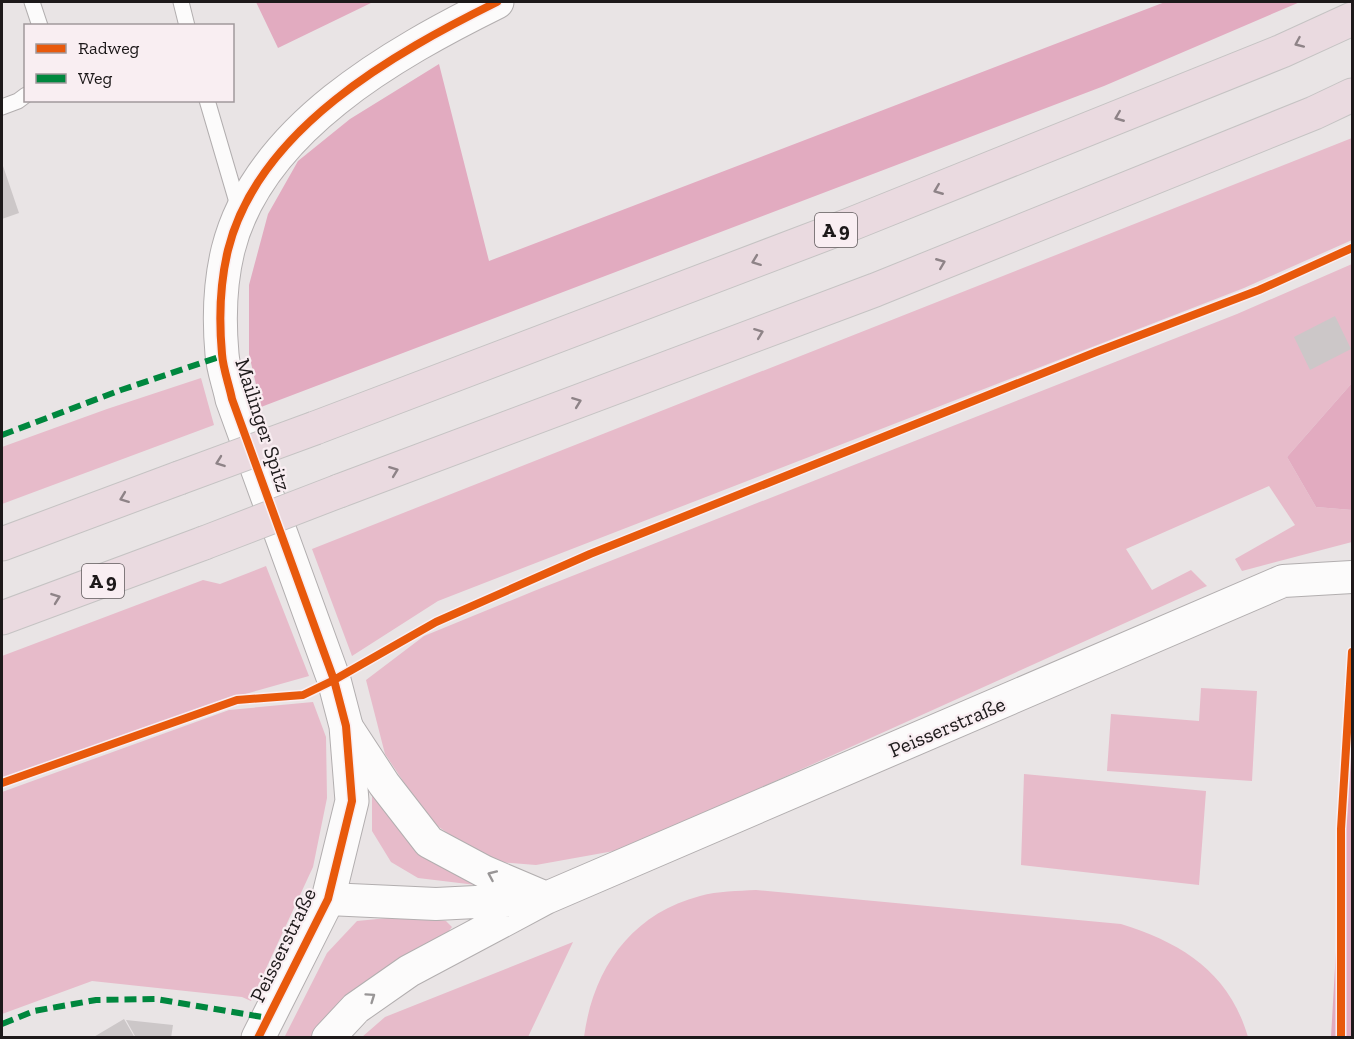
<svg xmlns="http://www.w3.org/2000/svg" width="1354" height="1039" font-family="'Zilla Slab',serif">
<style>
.green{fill:#e7bbca}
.forest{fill:#e2abc0}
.building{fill:#ccc7c8}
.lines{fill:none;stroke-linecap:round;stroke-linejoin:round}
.service-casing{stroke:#b2aeaf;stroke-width:17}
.minor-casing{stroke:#b2aeaf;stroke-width:34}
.tertiary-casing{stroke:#b2aeaf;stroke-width:35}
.motorway-casing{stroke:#c5c3c3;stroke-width:35}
.service{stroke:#fcfbfb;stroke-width:15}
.minor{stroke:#fcfbfb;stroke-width:32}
.tertiary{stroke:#fcfbfb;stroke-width:33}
.motorway{stroke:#eadae0;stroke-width:33}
.motorway-bridge-casing{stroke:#c5c3c3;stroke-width:35;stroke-linecap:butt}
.motorway-bridge{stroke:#eadae0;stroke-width:33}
.quiet{stroke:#00873e;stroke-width:6;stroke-dasharray:12 6;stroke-linecap:butt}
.cycleway-casing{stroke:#f9eef2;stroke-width:11}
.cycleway{stroke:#e8590c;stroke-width:8}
.oneway{stroke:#8e8387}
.oneway2{stroke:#989596}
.labels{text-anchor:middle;stroke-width:4.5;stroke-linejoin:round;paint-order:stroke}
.shield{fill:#f9eef2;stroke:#5f595b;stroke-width:1.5}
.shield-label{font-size:20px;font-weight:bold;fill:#1d191a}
.street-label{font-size:21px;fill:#1d191a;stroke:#f9eef2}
</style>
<rect width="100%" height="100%" fill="#e9e4e5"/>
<path class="green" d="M 1352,138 L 1352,240 L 1244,288 L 438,601 L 352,656 L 312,549 Z
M 1352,264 L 1352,383 L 1287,457 L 1316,507 L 1352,510 L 1352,542 L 1242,571 L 1235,559 L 1295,525 L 1269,486 L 1126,549 L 1152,590 L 1191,570 L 1207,586 L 625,849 L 536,865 L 487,861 L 429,820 L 385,754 L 366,680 L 424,636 L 534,591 L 1237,314 Z
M 201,378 L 214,425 L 2,504 L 2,447 L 107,409 Z
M 266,566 L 309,676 L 235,697 L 2,779 L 2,656 L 203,580 L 220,584 Z
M 1201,688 L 1257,691 L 1252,781 L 1107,771 L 1111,714 L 1199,721 Z
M 313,702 L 326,737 L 327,798 L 313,867 L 251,1001 L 242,997 L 92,981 L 2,1014 L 2,792 L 229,710 Z
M 1024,774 L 1206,791 L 1199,885 L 1021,865 Z
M 372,791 L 482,881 L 476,885 L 418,878 L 391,862 L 372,831 Z
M 756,890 L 1121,924 C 1182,943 1229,972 1248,1037 L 584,1037 C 593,969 631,914 700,896 C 718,891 738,891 756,890 Z
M 408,916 L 446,921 L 452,927 L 444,937 L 325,1021 L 311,1037 L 284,1038 L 327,953 L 357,921 Z
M 573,942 L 528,1037 L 362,1037 L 385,1017 Z"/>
<path class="forest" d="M 256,2 L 373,2 L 278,48 Z
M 1165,2 L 1300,2 L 1104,86 L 261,407 L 249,354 L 249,285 L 268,214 L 298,161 L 350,119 L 439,64 L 489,261 Z
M 1352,383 L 1352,510 L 1316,507 L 1287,457 Z
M 1352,707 L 1352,1037 L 1331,1037 L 1350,709 Z"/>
<path class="building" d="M 2,163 L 19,213 L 2,219 Z
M 1335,316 L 1351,349 L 1310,370 L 1294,337 Z
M 124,1019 L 135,1038 L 92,1038 Z
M 126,1020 L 173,1025 L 171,1038 L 136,1038 Z"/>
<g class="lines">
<defs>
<path id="service" d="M 32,2 L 40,26
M 181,2 L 187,26
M 207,100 L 239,209
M 2,107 L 18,101 L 26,95"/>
<path id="minor" d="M 346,726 L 384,784 L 429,842 L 485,872 L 546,898
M 328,899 L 436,904 L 536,899
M 328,1038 L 356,1008 L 409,971 L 546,898 L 1283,581 L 1352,577"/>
<path id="tertiary" d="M 258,1038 L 328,899 L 352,801 L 346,726 L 334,680 L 232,399 C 229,384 223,369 222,354 C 219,321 220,283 228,250 C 258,129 394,53 497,2"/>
<path id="motorway" d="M 315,428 L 849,225 L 1282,51 L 1352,19
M 339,491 L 875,290 L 1314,113 L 1352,95
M 2,544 L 179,478
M 2,618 L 204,543"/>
</defs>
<use href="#service" class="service-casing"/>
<use href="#minor" class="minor-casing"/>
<use href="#tertiary" class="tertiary-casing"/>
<use href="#motorway" class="motorway-casing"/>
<use href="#service" class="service"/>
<use href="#minor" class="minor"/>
<use href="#tertiary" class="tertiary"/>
<use href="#motorway" class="motorway"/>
<defs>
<path id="motorway-bridge" d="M 179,478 L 315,428
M 204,543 L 339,491"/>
</defs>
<use href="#motorway-bridge" class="motorway-bridge-casing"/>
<use href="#motorway-bridge" class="motorway-bridge"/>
<path class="quiet" d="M 2,435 L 121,390 L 222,356
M 2,1024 L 34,1011 L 96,1000 L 156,999 L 268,1018"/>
<defs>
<path id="cycleway" d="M 2,783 L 237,700 L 303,695 L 334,680 L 436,622 L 590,554 L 1096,352 L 1259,290 L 1352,248
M 258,1038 L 328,899 L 352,801 L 346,726 L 334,680 L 232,399 C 229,384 223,369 222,354 C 219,321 220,283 228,250 C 258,129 394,53 497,2
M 1341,1038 L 1341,829 L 1352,652"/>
</defs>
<use href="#cycleway" class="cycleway-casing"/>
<use href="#cycleway" class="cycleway"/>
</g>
<defs><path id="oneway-chevron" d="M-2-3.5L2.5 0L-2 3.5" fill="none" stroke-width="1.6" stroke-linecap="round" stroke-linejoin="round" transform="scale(1.5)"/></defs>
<g class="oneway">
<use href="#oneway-chevron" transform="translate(1299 43) rotate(156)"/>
<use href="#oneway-chevron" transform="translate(1119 117) rotate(158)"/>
<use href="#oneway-chevron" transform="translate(938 190) rotate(158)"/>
<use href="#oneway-chevron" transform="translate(756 261) rotate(159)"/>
<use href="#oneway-chevron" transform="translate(941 263) rotate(-22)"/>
<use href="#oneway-chevron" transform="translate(759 333) rotate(-21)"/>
<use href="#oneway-chevron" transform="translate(577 402) rotate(-21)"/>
<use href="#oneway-chevron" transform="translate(220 462) rotate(160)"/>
<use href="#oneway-chevron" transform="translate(394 471) rotate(-21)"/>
<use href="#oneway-chevron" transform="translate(124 498) rotate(159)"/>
<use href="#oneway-chevron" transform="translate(56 598) rotate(-20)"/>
</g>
<g class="oneway2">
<use href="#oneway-chevron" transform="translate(492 875) rotate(-156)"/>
<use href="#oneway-chevron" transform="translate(371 997) rotate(-35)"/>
</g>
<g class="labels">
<g class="shield">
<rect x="815" y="213" width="42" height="34" rx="4.5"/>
<rect x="82" y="564" width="42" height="34" rx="4.5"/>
</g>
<g class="shield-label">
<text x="836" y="237">A 9</text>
<text x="103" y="588">A 9</text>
</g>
<g class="street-label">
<text transform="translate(263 425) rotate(72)" y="7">Mailinger Spitz</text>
<text transform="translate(947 727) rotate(-23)" y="7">Peisserstraße</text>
<text transform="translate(283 945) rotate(-64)" y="7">Peisserstraße</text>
</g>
</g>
<rect width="1354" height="1039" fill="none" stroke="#1d191a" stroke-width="6"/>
<rect x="24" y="24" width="210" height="78" fill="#f9eef2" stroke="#a1999c" stroke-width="1.5"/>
<rect x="36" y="44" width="30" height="9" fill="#e8590c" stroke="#a1999c" stroke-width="1.5"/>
<text x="78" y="54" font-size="18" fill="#1d191a">Radweg</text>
<rect x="36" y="74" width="30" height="9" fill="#00873e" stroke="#a1999c" stroke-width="1.5"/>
<text x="78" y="84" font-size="18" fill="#1d191a">Weg</text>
</svg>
